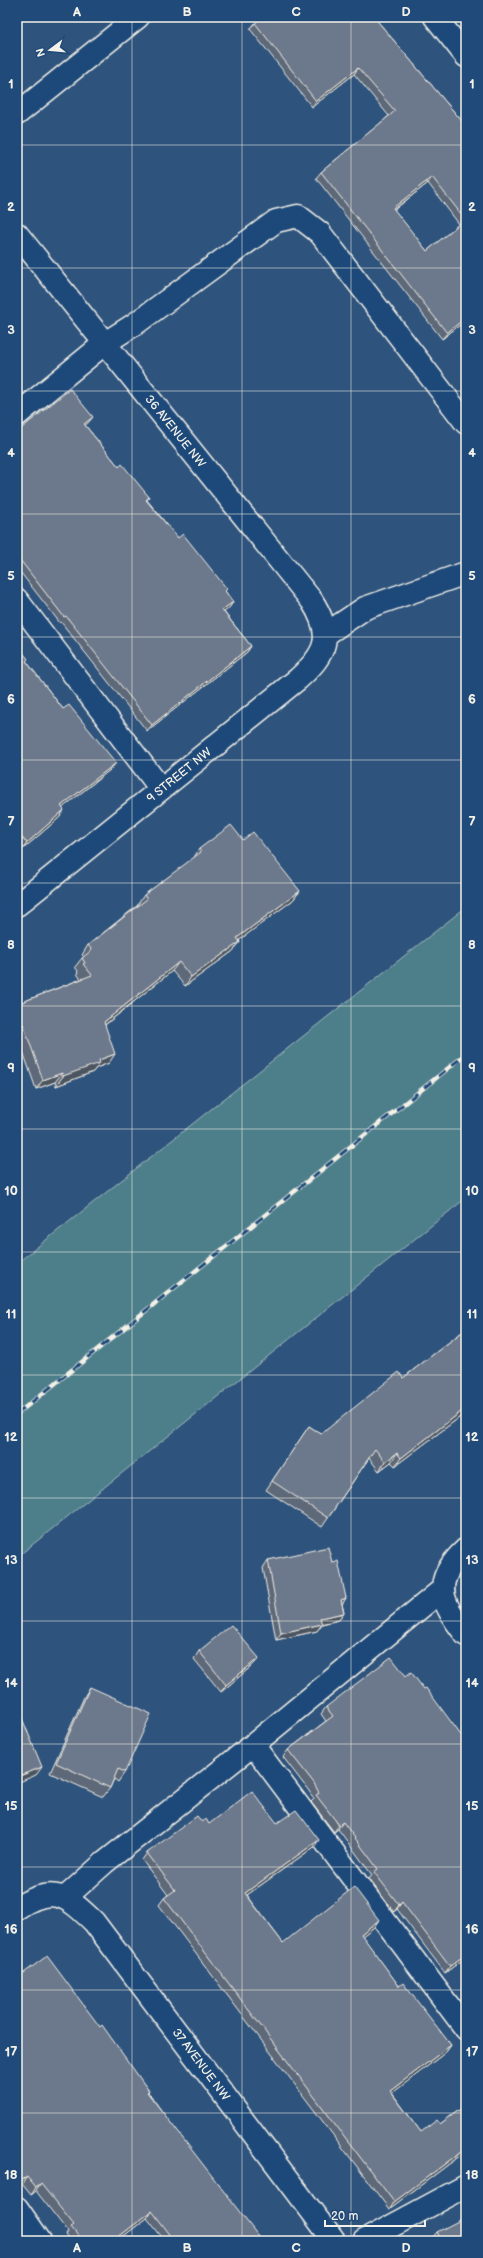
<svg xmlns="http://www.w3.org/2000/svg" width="483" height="2258" font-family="'Balsamiq Sans',sans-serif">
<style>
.green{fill:#4d7f8b;stroke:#a0b8ba}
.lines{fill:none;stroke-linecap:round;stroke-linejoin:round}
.minor-casing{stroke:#f4f1e8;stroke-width:25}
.minor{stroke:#1f4a7a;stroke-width:22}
.rail-casing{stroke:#f4f1e8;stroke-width:4.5}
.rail{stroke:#1f4a7a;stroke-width:3;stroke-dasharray:9;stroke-linecap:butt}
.wall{fill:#5d6778;stroke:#f4f1e8;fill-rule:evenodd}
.shaded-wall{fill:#4c5461;stroke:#f4f1e8}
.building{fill:#6c788b;stroke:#f4f1e8;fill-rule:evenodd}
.grid{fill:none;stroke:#f4f1e8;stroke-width:1;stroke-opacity:0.55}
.labels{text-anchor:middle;stroke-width:3;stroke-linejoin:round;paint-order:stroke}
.street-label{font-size:12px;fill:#f4f1e8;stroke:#1f4a7a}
.neatline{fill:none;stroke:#f4f1e8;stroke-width:1.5}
.grid-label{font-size:13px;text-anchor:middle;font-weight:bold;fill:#f4f1e8}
</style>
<rect width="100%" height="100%" fill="#2e537d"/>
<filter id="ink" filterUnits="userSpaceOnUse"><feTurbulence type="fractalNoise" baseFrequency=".025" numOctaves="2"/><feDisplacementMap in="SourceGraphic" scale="8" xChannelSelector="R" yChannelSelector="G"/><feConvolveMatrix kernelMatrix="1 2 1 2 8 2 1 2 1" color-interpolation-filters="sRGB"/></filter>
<g filter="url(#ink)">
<path class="green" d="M 466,907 L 466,1198 L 17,1557 L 17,1263 Z"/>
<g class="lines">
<defs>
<g id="minor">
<path d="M 435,17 L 466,56"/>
<path d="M 17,114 L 138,17"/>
<path id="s1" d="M 17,234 L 312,601 C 334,636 327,653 298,679 L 17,905"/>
<path d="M 17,415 L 105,343 L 135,324 L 276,221 L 298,216 L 320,233 L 466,423"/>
<path d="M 17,600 L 161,789"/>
<path d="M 326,634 L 365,608 L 466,573"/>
<path d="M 466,1549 C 431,1581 440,1601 466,1635"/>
<path d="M 253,1745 L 466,2029"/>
<path d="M 66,1897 L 104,1863 L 253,1745 L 443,1589"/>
<path id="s2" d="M 17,1908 C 53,1884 67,1896 94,1922 L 334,2241"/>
<path d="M 17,2208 L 40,2241"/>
<path d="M 364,2241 L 466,2186"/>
</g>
</defs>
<use href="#minor" class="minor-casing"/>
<use href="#minor" class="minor"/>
<defs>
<path id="rail" d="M 17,1414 L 466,1054"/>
</defs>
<use href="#rail" class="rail-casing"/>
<use href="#rail" class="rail"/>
</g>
<path class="wall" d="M 374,17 L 466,126 L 466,320 L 442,339 L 316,178 L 321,172 L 389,116 L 354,74 L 312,107 L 250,29 L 255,23 ZM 428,183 L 459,224 L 427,251 L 394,210 Z
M 88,423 L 85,425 L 119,467 L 149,497 L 147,500 L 178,538 L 225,591 L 233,602 L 229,608 L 224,612 L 251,646 L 247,652 L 147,731 L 61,622 L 60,623 L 17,568 L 17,432 Z
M 17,645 L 27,662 L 63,709 L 111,769 L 62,808 L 60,817 L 23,849 L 17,843 Z
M 243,840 L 300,891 L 293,900 L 239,940 L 240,942 L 233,951 L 185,986 L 172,971 L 105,1025 L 109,1063 L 96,1068 L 93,1072 L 56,1086 L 55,1082 L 36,1089 L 19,1040 L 17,1004 L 81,979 L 77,974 L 78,971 L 75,967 L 82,958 L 84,957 L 82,955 L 88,945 L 138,905 L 138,904 L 144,895 L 193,859 L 199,849 Z
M 466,1329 L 466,1420 L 464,1422 L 460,1417 L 395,1466 L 391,1462 L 379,1471 L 369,1458 L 322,1527 L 266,1490 L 309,1426 L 321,1434 L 403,1378 Z
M 268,1560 L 332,1562 L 346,1598 L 342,1604 L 344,1613 L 339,1620 L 322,1624 L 317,1631 L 276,1640 L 263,1568 Z
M 199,1651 L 259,1658 L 253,1665 L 221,1692 L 194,1659 Z
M 406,1676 L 424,1689 L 466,1742 L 466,1957 L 445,1973 L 397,1909 L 394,1912 L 369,1879 L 372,1875 L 338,1829 L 334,1832 L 311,1802 L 314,1799 L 309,1791 L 283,1757 L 288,1750 L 326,1721 L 321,1714 L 326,1707 Z
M 90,1687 L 125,1772 L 118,1782 L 114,1779 L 110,1788 L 103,1797 L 50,1773 L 84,1697 Z
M 202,1822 L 209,1824 L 277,1823 L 314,1847 L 247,1895 L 283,1943 L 374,1927 L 362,1936 L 399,1986 L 451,2045 L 446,2052 L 392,2093 L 421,2132 L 440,2124 L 466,2105 L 466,2154 L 465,2152 L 389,2209 L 159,1905 L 164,1898 L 168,1895 L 142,1860 L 147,1853 Z
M 17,1978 L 100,2027 L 149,2091 L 148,2092 L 256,2241 L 165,2241 L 147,2218 L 117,2241 L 71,2241 L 66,2235 L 68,2232 L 36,2191 L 31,2195 L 22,2184 L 17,2187 Z
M 437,2232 L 466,2241 L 434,2241 L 432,2238 Z"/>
<path class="shaded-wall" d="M 358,68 L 354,74 L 312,107 L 316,101 Z
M 432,177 L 428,183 L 388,214 L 393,208 Z
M 466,317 L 466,320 L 442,339 L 447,333 Z
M 93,417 L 88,423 L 80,430 L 84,424 Z
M 233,602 L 229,608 L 218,617 L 222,610 Z
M 251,646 L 247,652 L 147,731 L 152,725 Z
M 116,763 L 111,769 L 56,813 L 61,806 Z
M 64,810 L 60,817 L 23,849 L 27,843 Z
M 300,891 L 293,900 L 230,947 L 237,938 Z
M 240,942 L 233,951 L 185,986 L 191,977 Z
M 179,962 L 172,971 L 97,1031 L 104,1022 Z
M 115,1054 L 109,1063 L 96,1068 L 93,1072 L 56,1086 L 63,1076 L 99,1060 Z
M 62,1073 L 55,1082 L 36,1089 L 43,1080 Z
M 466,1408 L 460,1417 L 395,1466 L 401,1458 Z
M 397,1453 L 391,1462 L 379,1471 L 385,1462 Z
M 346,1598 L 341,1606 L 341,1600 Z
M 344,1613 L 339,1620 L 315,1625 L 320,1618 Z
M 322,1624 L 317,1631 L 276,1640 L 281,1633 Z
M 259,1658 L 253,1665 L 221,1692 L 226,1685 Z
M 42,1767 L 36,1775 L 17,1783 L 17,1777 Z
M 343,1822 L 338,1829 L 334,1832 L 339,1825 Z
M 319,1840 L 314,1847 L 240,1900 L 245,1893 Z
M 402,1902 L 397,1909 L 394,1912 L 399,1905 Z
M 379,1920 L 374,1927 L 356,1941 L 361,1934 Z
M 466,1954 L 466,1957 L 445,1973 L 450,1966 Z
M 451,2045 L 446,2052 L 386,2098 L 390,2091 Z
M 466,2148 L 466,2151 L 465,2152 L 389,2209 L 394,2202 Z
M 27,2177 L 22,2184 L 17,2187 L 17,2183 Z
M 41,2184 L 36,2191 L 31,2195 L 36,2188 Z
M 152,2211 L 147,2218 L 117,2241 L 113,2241 Z"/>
<path class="building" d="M 262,17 L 374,17 L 466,126 L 466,317 L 447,333 L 321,172 L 395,111 L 358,68 L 316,101 L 255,23 ZM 432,177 L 465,219 L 427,251 L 393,208 Z
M 70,389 L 93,417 L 84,424 L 119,467 L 122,464 L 149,497 L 146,500 L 178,538 L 183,534 L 227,589 L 225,591 L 233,602 L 222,610 L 251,646 L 152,725 L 66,616 L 64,617 L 17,556 L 17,432 Z
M 17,645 L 28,659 L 26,661 L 63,709 L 69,705 L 116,763 L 61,806 L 64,810 L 27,843 L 17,832 Z
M 231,825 L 243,840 L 253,832 L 300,891 L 237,938 L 240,942 L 191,977 L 179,962 L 104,1022 L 115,1054 L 99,1060 L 100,1063 L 63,1076 L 62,1073 L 43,1080 L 23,1024 L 17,1047 L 17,1004 L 92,975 L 83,964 L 85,963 L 82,958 L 92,950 L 88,945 L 147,899 L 144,895 L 201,852 L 199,849 Z
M 466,1329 L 466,1408 L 401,1458 L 397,1453 L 385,1462 L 375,1449 L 328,1518 L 272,1481 L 309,1426 L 321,1434 L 399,1372 L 403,1378 Z
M 328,1547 L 332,1562 L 338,1561 L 346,1598 L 341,1600 L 344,1613 L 320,1618 L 322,1624 L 281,1633 L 268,1560 Z
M 231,1625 L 259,1658 L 226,1685 L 199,1651 Z
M 391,1657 L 406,1676 L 411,1672 L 424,1689 L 426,1688 L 466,1742 L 466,1954 L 450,1966 L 402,1902 L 399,1905 L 374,1872 L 378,1869 L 343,1822 L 339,1825 L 316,1795 L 319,1793 L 314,1783 L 288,1750 L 333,1716 L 326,1707 Z
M 90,1687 L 151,1714 L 125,1772 L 118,1769 L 110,1788 L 56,1763 Z
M 17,1706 L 42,1767 L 17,1777 Z
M 252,1791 L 277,1823 L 296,1810 L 319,1840 L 245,1893 L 283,1943 L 354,1887 L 379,1920 L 361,1934 L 399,1986 L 403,1983 L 451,2045 L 390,2091 L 421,2132 L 437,2120 L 440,2124 L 466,2105 L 466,2148 L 394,2202 L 164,1898 L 175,1890 L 147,1853 L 197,1816 L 202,1822 L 206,1819 L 209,1824 Z
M 47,1956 L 100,2027 L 102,2025 L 149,2091 L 147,2092 L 259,2237 L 254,2241 L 175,2241 L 152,2211 L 113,2241 L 82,2241 L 71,2227 L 74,2225 L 41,2184 L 36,2188 L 27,2177 L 17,2183 L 17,1978 Z
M 466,2217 L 466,2241 L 442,2241 L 437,2232 Z"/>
</g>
<path class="grid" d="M 132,17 L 132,2241M 242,17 L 242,2241M 351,17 L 351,2241M 17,145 L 466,145M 17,268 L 466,268M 17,391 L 466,391M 17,514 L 466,514M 17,637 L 466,637M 17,760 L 466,760M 17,883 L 466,883M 17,1006 L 466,1006M 17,1129 L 466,1129M 17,1252 L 466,1252M 17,1375 L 466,1375M 17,1498 L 466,1498M 17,1621 L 466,1621M 17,1744 L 466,1744M 17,1867 L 466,1867M 17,1990 L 466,1990M 17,2113 L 466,2113"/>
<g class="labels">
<g class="street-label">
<text dy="4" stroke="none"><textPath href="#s1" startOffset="253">36 AVENUE NW</textPath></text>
<text transform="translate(179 775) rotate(-39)" y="4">9 STREET NW</text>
<text dy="4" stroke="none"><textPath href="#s2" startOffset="267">37 AVENUE NW</textPath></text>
</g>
</g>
<rect width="483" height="2258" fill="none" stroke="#1f4a7a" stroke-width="44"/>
<g transform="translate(50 50) rotate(254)" stroke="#1f4a7a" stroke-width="3" paint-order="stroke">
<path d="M0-3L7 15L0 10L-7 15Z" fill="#f4f1e8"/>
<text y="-6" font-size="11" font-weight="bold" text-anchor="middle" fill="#f4f1e8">N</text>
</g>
<path d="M325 2220v6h100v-6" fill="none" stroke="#f4f1e8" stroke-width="2"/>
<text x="331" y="2220" font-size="12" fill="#f4f1e8" stroke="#1f4a7a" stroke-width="3" paint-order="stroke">20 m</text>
<rect x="22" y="22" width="439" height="2214" class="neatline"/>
<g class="grid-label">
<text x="77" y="16">A</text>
<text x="187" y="16">B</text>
<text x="296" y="16">C</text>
<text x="406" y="16">D</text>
<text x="11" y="88">1</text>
<text x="472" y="88">1</text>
<text x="11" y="211">2</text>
<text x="472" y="211">2</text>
<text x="11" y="334">3</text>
<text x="472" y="334">3</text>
<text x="11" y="457">4</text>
<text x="472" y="457">4</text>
<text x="11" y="580">5</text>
<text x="472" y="580">5</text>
<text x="11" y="703">6</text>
<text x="472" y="703">6</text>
<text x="11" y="826">7</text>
<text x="472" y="826">7</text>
<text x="11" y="949">8</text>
<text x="472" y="949">8</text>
<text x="11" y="1072">9</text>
<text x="472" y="1072">9</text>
<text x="11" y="1195">10</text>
<text x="472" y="1195">10</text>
<text x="11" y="1318">11</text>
<text x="472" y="1318">11</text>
<text x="11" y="1441">12</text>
<text x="472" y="1441">12</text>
<text x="11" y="1564">13</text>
<text x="472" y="1564">13</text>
<text x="11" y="1687">14</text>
<text x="472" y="1687">14</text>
<text x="11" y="1810">15</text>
<text x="472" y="1810">15</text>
<text x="11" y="1933">16</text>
<text x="472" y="1933">16</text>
<text x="11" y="2056">17</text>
<text x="472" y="2056">17</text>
<text x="11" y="2179">18</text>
<text x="472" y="2179">18</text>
<text x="77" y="2252">A</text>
<text x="187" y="2252">B</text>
<text x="296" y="2252">C</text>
<text x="406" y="2252">D</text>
</g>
</svg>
